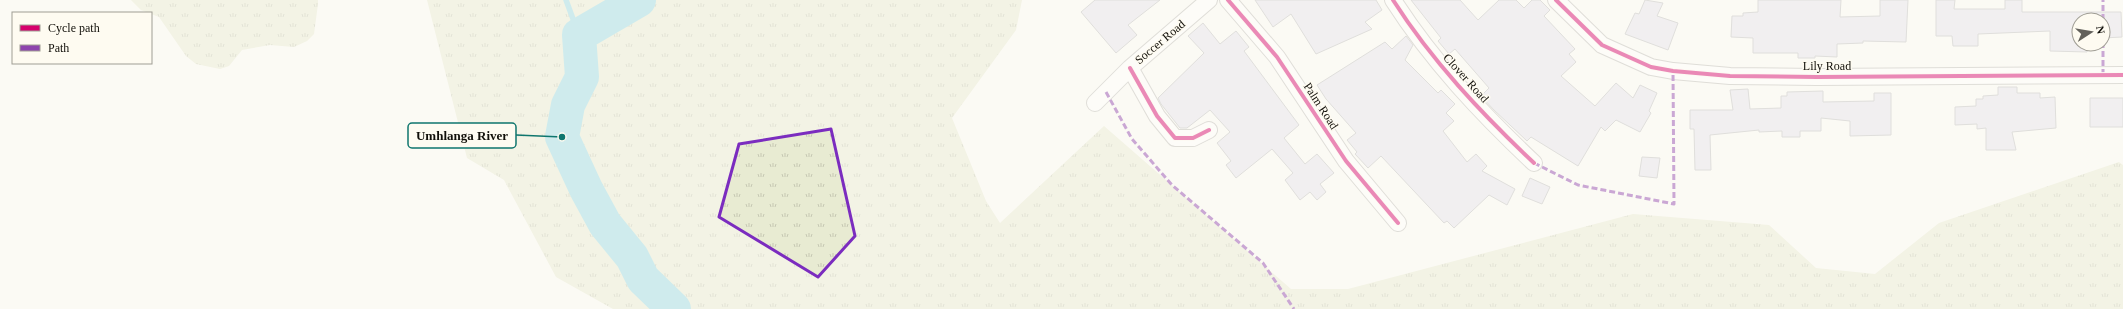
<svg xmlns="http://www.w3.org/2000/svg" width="2123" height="309" font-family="'Times New Roman',serif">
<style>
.grass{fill:url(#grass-tufts)}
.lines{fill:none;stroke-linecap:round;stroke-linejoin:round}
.stream{stroke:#99dae5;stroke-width:5.5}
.river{stroke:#99dae5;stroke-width:34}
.building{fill:#e4e3eb;stroke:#bebebe}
.street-casing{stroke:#bdbcb6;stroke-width:18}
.street{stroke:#fefefd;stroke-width:16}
.quiet{stroke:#8e44ad;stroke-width:3;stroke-dasharray:6 3;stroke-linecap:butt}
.cycleway-casing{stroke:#fefbf1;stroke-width:6}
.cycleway{stroke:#d6006c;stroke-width:4}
.marked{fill:none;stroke:#7b2cbf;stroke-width:3;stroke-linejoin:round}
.labels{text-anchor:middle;stroke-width:3;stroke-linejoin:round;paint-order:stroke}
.street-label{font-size:12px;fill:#110f09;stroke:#fefbf1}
.leader{fill:none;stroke:#0f766e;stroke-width:1.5}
.callout-dot{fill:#0f766e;stroke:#fefbf1;stroke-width:1.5}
.callout{fill:#fefbf1;stroke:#0f766e;stroke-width:1.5}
.callout-label{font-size:13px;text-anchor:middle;font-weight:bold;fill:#110f09}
</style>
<defs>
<pattern id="grass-tufts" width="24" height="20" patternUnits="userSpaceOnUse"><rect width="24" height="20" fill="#e8ebd2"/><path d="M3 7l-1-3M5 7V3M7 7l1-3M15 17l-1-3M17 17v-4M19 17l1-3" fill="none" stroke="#c6c8b3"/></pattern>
</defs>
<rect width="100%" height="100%" fill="#fbfaf4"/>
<path class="grass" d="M 131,0 L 318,0 L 318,4 L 314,34 L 307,41 L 294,47 L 270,45 L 242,50 L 229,66 L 220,69 L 196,64 L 186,56 L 159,17 L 141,10 Z
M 427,0 L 1022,0 L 1016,30 L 952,118 L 986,201 L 1000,223 L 1104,126 L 1291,289 L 1348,289 L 1633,214 L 1769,225 L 1816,268 L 1875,274 L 1939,223 L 2119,162 L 2123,165 L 2123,309 L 613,309 L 556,277 L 504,180 L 467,158 Z"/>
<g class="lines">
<path class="stream" d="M 566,0 L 579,35"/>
<path class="river" d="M 639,0 L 579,35 L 582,77 L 568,105 L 562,137 L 586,189 L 605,224 L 632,257 L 643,279 L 674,309"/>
</g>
<path class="building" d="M 1095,0 L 1160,0 L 1128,25 L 1137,35 L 1116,53 L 1081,12 Z
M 1255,0 L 1376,0 L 1382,10 L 1365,22 L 1372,29 L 1316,54 L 1291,14 L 1273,27 Z
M 1411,0 L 1460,0 L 1478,20 L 1499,0 L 1516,0 L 1524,8 L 1532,0 L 1540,0 L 1550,10 L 1544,16 L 1575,49 L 1569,54 L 1576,62 L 1561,76 L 1595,106 L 1616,83 L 1633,98 L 1640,85 L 1657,93 L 1649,111 L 1651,113 L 1640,132 L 1616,120 L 1605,131 L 1601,127 L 1578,166 L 1531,137 L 1527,141 L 1494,110 L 1481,96 L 1489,88 L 1455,49 L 1449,54 L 1438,41 L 1441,38 Z
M 1645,0 L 1663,3 L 1657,16 L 1678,23 L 1668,50 L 1625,34 L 1635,13 L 1639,14 Z
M 1758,0 L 1841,0 L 1840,17 L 1880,16 L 1880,0 L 1908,0 L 1906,42 L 1863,41 L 1863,43 L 1837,44 L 1837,57 L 1815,56 L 1815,58 L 1798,58 L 1798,53 L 1753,53 L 1753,38 L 1731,37 L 1732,16 L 1743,16 L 1743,13 L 1758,12 Z
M 1936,0 L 1955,0 L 1954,9 L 2005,9 L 2005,0 L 2022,0 L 2022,12 L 2121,12 L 2122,37 L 2103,38 L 2103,20 L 2079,20 L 2079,44 L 2092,44 L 2092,49 L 2087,49 L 2087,52 L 2050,51 L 2050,31 L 1978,34 L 1978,46 L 1953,46 L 1952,36 L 1936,36 Z
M 1203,23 L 1220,44 L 1236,31 L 1249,47 L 1244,51 L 1299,125 L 1284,138 L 1305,164 L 1317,154 L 1334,173 L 1320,184 L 1326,192 L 1317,200 L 1310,192 L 1300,200 L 1285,180 L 1293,173 L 1272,149 L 1236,178 L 1226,165 L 1231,161 L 1217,143 L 1230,132 L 1210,110 L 1187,128 L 1180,128 L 1161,104 L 1158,98 L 1204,53 L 1188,36 Z
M 1406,36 L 1413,45 L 1405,60 L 1438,93 L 1441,90 L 1455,104 L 1446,113 L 1454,121 L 1443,131 L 1467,162 L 1476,154 L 1487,166 L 1482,171 L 1515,189 L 1507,205 L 1489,195 L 1454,228 L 1447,221 L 1444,223 L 1381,156 L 1368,168 L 1355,154 L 1357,152 L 1347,140 L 1356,133 L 1326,99 L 1317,85 L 1385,42 L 1392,49 Z
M 1998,87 L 2017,87 L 2017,93 L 2040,93 L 2040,98 L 2055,97 L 2056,128 L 2012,132 L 2016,150 L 1986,150 L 1986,128 L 1977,129 L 1977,124 L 1955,125 L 1955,107 L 1976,106 L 1976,99 L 1983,99 L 1983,96 L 1998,95 Z
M 1748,89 L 1750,109 L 1781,108 L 1781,96 L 1787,96 L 1787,92 L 1823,91 L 1823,102 L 1874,101 L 1874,93 L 1891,93 L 1891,135 L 1850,136 L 1850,121 L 1821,118 L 1821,131 L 1800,131 L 1800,137 L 1782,137 L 1782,131 L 1759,132 L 1759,130 L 1710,135 L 1711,170 L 1695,170 L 1694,129 L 1690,129 L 1690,110 L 1733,110 L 1730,90 Z
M 2090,98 L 2123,98 L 2123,127 L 2090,127 Z
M 1642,157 L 1660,158 L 1657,178 L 1639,176 Z
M 1530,178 L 1550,187 L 1542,204 L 1522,196 Z"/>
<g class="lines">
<defs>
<path id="street" d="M 1228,0 L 1277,57 L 1346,161 L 1398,223
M 1393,0 C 1432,61 1481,113 1534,163
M 1556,0 L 1602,45 L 1651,67 L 1673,71 L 1730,76 L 1817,77 L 2123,75
M 1130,68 L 1157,116 L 1175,138 L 1193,138 L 1209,130
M 1095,103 L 1130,68 L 1209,0"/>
</defs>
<use href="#street" class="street-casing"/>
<use href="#street" class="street"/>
<path class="quiet" d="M 2103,20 L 2103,0
M 2103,75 L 2103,44
M 1106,92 L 1132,139 L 1172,185 L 1263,263 L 1294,309
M 1534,163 L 1578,185 L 1674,204 L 1673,71"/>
<defs>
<path id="cycleway" d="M 1228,0 L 1277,57 L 1346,161 L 1398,223
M 1393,0 C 1432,61 1481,113 1534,163
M 1556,0 L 1602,45 L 1651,67 L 1673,71 L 1730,76 L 1817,77 L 2123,75
M 1130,68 L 1157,116 L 1175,138 L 1193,138 L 1209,130"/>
</defs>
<use href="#cycleway" class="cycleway-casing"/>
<use href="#cycleway" class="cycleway"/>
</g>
<path d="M0 0H2123V309H0ZM 831,129 L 855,236 L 818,277 L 719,217 L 739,144 Z" fill="#fbfaf4" fill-opacity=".55" fill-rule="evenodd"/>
<path class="marked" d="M 831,129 L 855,236 L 818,277 L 719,217 L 739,144 Z"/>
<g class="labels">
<g class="street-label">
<text transform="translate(1160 42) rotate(-40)" y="4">Soccer Road</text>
<text x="1827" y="70">Lily Road</text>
<text transform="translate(1466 78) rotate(48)" y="4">Clover Road</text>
<text transform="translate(1321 106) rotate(57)" y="4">Palm Road</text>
</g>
</g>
<path class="leader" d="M562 137L516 135"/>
<circle class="callout-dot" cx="562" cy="137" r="4"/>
<rect class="callout" x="408" y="123" width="108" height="25" rx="4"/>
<g class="callout-label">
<text x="462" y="140">Umhlanga River</text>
</g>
<rect x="12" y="12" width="140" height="52" fill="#fefbf1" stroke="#9f9d94"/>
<rect x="20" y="25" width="20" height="6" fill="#d6006c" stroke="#9f9d94"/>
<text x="48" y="32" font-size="12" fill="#110f09">Cycle path</text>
<rect x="20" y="45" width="20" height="6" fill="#8e44ad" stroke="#9f9d94"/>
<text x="48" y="52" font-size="12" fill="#110f09">Path</text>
<g transform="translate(2091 32) rotate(78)"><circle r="19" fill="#fefbf1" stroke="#9f9d94"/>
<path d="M0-3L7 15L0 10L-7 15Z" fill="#63615b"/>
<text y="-6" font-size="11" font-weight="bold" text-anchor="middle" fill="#110f09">N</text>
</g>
</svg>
